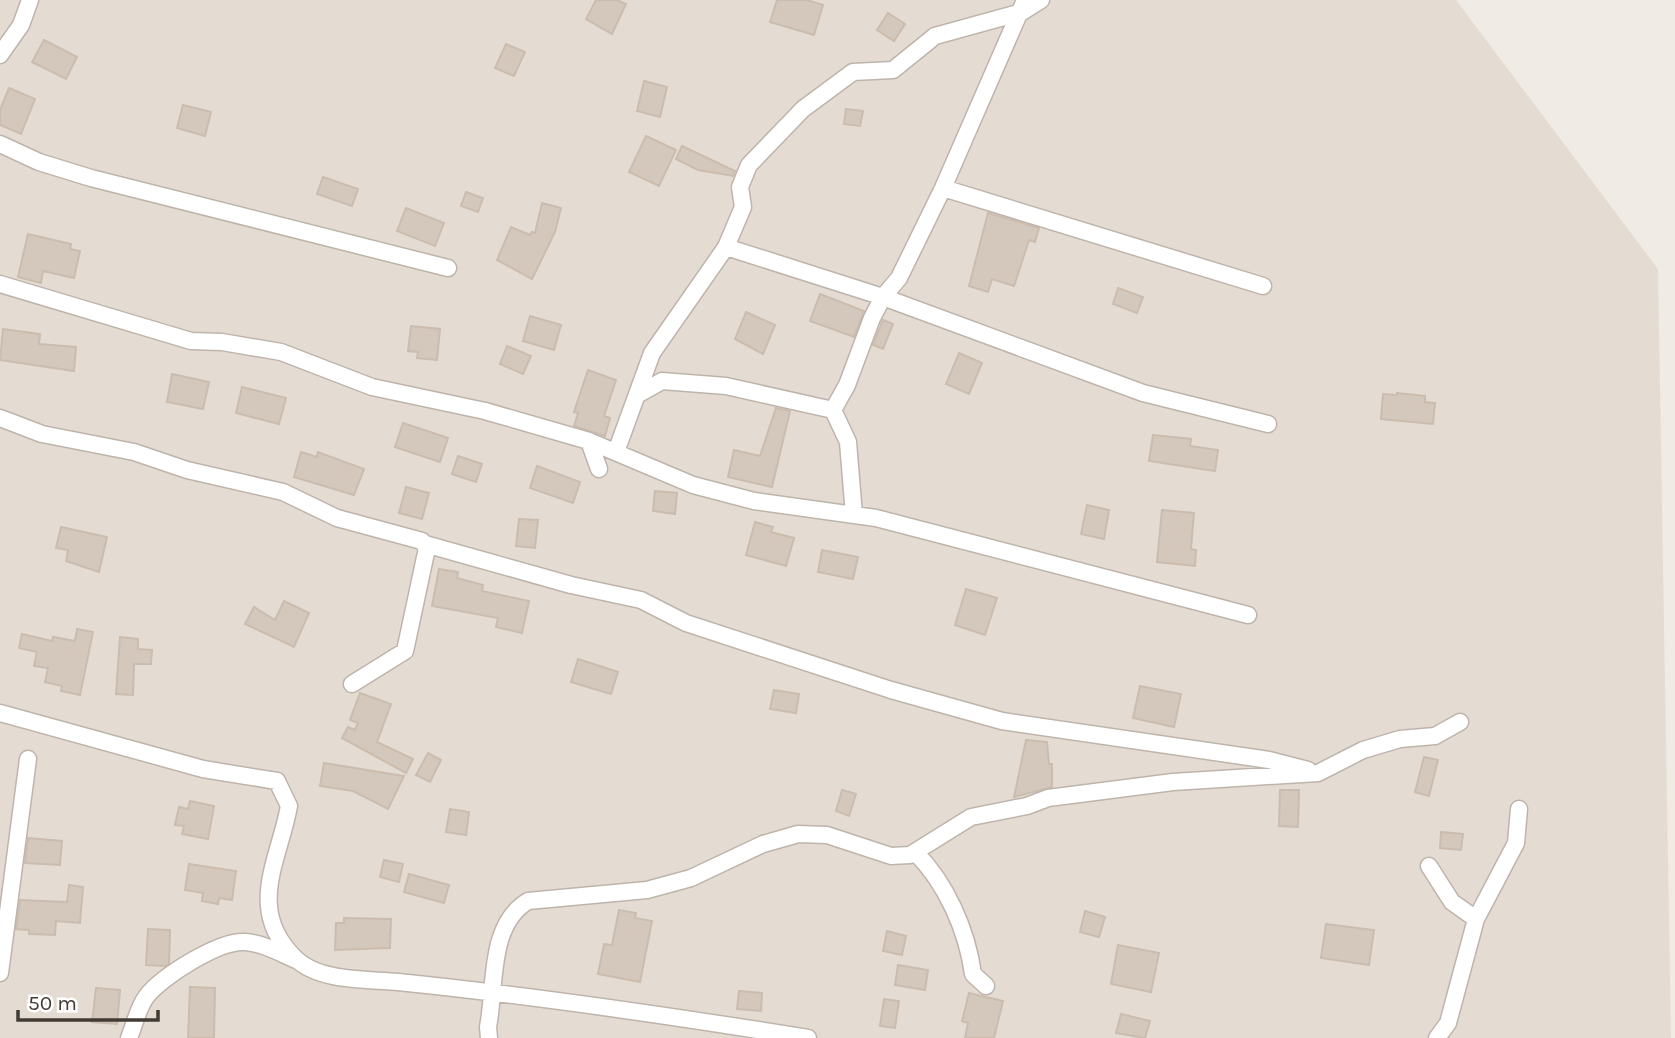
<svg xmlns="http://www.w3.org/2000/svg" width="1675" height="1038" font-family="Karla,sans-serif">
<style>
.residential{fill:#e4dcd2}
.building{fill:#d4c8bd;stroke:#cbbcae;stroke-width:2}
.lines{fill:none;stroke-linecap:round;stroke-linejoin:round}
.minor-casing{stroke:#beb4ab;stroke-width:19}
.minor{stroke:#fff;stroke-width:16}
</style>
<rect width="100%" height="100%" fill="#f0ebe4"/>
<path class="residential" d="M 0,0 L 1456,0 L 1658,269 L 1671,1038 L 0,1038 Z"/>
<path class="building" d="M 596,0 L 617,0 L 626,4 L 612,34 L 586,19 Z
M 777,0 L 807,0 L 823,5 L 814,35 L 770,22 Z
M 888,13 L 905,24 L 894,41 L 877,30 Z
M 44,40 L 77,57 L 66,79 L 32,62 Z
M 506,44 L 525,52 L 514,76 L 495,68 Z
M 644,81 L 667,87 L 660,117 L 637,111 Z
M 9,88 L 35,99 L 21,134 L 0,125 L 0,110 Z
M 183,105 L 211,112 L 205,136 L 177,128 Z
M 846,109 L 863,111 L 860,126 L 844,124 Z
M 646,136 L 676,150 L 659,186 L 629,172 Z
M 682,146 L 735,171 L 733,176 L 698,170 L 676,159 Z
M 323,177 L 358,189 L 352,206 L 317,194 Z
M 466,192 L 483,198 L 478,212 L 461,206 Z
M 542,203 L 561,208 L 555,232 L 532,279 L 497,260 L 511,227 L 530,235 L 532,232 L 535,233 Z
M 406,208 L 444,223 L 435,246 L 397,231 Z
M 988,213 L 1039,228 L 1035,242 L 1029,240 L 1014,286 L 992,279 L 988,292 L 969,286 Z
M 28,234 L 71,244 L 70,249 L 80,251 L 74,278 L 43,271 L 41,283 L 18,277 Z
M 1118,288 L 1143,297 L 1137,313 L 1113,304 Z
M 820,294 L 864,311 L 854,337 L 810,321 Z
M 746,312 L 775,325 L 763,354 L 735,339 Z
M 530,316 L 561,325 L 554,350 L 523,341 Z
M 883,320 L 893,324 L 883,349 L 873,345 Z
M 411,326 L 440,329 L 437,360 L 417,358 L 418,352 L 408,351 Z
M 3,329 L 40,334 L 39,344 L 76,347 L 74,371 L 0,360 Z
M 507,346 L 531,356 L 523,374 L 500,364 Z
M 959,353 L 982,363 L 969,394 L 946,384 Z
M 588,370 L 616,380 L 604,416 L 610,418 L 605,436 L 574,426 L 578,413 L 574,412 Z
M 172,374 L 209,382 L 203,409 L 167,402 Z
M 242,387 L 286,398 L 279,424 L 236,413 Z
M 1397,393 L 1425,396 L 1425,402 L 1435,403 L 1433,424 L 1381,419 L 1383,394 L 1397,395 Z
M 776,408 L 790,411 L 772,487 L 728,477 L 734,450 L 760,456 Z
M 403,423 L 448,438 L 440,462 L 395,447 Z
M 1153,435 L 1191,439 L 1190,446 L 1218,450 L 1215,471 L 1149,461 Z
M 301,452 L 317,457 L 318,452 L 364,469 L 354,495 L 294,477 Z
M 458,456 L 482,464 L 476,482 L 452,474 Z
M 537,466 L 580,482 L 573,503 L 530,488 Z
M 406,487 L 429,493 L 422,519 L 399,513 Z
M 655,491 L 677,493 L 675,514 L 653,511 Z
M 1087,505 L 1109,510 L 1104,539 L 1081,534 Z
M 1162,510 L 1194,513 L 1191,549 L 1196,550 L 1195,566 L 1157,562 Z
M 519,519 L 538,520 L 535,548 L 516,546 Z
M 755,522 L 773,527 L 771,532 L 794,538 L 786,566 L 746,555 Z
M 61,527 L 107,537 L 99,572 L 66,561 L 68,550 L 56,548 Z
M 822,550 L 858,557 L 853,579 L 818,572 Z
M 439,569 L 458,572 L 457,578 L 483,585 L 482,591 L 529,601 L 522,633 L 496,627 L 498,618 L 432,606 Z
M 966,589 L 997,598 L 985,635 L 955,625 Z
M 284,601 L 309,613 L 294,647 L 245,624 L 254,607 L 275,620 Z
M 77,629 L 93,632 L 80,695 L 61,691 L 62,686 L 45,682 L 48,668 L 34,666 L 37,652 L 19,648 L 22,634 L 52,641 L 53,637 L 75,641 Z
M 120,637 L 138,639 L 138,649 L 152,650 L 151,664 L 134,664 L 133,695 L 116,694 Z
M 578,659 L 618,672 L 611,694 L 571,682 Z
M 1140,686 L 1181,694 L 1174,727 L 1133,718 Z
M 774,690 L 799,694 L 796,713 L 770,709 Z
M 360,693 L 391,704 L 377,742 L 413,759 L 406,773 L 342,738 L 348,727 L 355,730 L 358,723 L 350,720 Z
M 1026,740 L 1047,742 L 1049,764 L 1052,764 L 1052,787 L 1014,797 Z
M 428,753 L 441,760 L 430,782 L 416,775 Z
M 1424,757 L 1438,760 L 1429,796 L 1415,792 Z
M 324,763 L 404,776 L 388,809 L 353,791 L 320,786 Z
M 842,790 L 856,794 L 849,816 L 836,811 Z
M 1280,790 L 1299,790 L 1298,827 L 1279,826 Z
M 190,801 L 214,806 L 208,839 L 182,834 L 184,826 L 175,825 L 179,807 L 188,809 Z
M 450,809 L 469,812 L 466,835 L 446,832 Z
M 1441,832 L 1463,834 L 1461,850 L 1440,848 Z
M 28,838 L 62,841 L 60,865 L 25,863 Z
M 384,860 L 403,864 L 399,882 L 380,877 Z
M 189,864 L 236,871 L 232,900 L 219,898 L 218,904 L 202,901 L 203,893 L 185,890 Z
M 409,874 L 449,885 L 444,903 L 404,892 Z
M 69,885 L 83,887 L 80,923 L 56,921 L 55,935 L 29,934 L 29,930 L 16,929 L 20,900 L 67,902 Z
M 619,910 L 636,913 L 635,918 L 652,921 L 640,982 L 598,974 L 604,944 L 612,945 Z
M 1085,911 L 1105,917 L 1099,937 L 1080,932 Z
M 344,918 L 391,919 L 390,948 L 335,950 L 336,923 L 344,923 Z
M 1326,924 L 1374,930 L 1369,965 L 1321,958 Z
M 148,929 L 170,930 L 169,964 L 165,966 L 146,965 Z
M 887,931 L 906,936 L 902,955 L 883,951 Z
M 1118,945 L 1159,953 L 1151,992 L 1111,984 Z
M 898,965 L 928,970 L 925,990 L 895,985 Z
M 190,987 L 215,988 L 214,1038 L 188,1038 Z
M 96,988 L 120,990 L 117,1024 L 92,1022 Z
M 739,991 L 762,993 L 761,1011 L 737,1009 Z
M 969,993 L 1003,1001 L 994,1038 L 965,1038 L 968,1023 L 962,1021 Z
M 884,999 L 899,1001 L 895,1028 L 880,1026 Z
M 1121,1014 L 1150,1021 L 1145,1038 L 1116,1033 Z"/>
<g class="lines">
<defs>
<path id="minor" d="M 0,55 L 21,25 L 30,0
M 0,144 L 39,162 L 91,178 L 448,268
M 943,188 L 1263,286
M 726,247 L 743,207 L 740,187 L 749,165 L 803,109 L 853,72 L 893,70 L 935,36 L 1022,12 L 1041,0
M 0,284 L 191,341 L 222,342 L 281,352 L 372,387 L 485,411 L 589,441 L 599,469
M 637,395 L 662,381 L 726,386 L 833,410 L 847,385 L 872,318 L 883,297 L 899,278 L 943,188 L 1025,0
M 833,410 L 848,442 L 854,515
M 0,418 L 42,434 L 134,452 L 187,470 L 283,492 L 337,518 L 422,541 L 427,548 L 405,651 L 352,684
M 589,441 L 693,485 L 754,501 L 876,518 L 1248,615
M 616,452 L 652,353 L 726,247 L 883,297 L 1143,393 L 1268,424
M 425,544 L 571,585 L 641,600 L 686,623 L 891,690 L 1002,721 L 1269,760 L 1308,770
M 0,713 L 203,769 L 277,781 L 289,806 C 279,861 245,910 296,959 C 320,982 368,979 398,982 C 536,996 672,1016 808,1038
M 915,852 C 946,883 967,930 973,974 L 986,986
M 1429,866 L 1452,902 L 1476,919
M 0,973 L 28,759
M 129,1038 C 134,1026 138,1008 146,997 C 161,977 219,940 245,942 C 263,943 280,953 296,960
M 489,1038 L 488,1027 C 496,986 488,925 528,901 L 647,890 L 691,878 L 763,844 L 798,834 L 827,835 L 891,856 L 910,855 L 971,817 L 1027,806 L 1048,798 L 1173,782 L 1318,773 L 1363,750 L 1400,739 L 1435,736 L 1460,722
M 1437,1038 L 1448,1023 L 1476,919 L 1516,843 L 1519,809"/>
</defs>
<use href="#minor" class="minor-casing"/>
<use href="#minor" class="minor"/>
</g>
<path d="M18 1010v10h140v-10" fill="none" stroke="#423b34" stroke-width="3.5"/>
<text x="28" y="1010" font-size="21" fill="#423b34" stroke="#ffffff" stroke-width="5" paint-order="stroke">50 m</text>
</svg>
